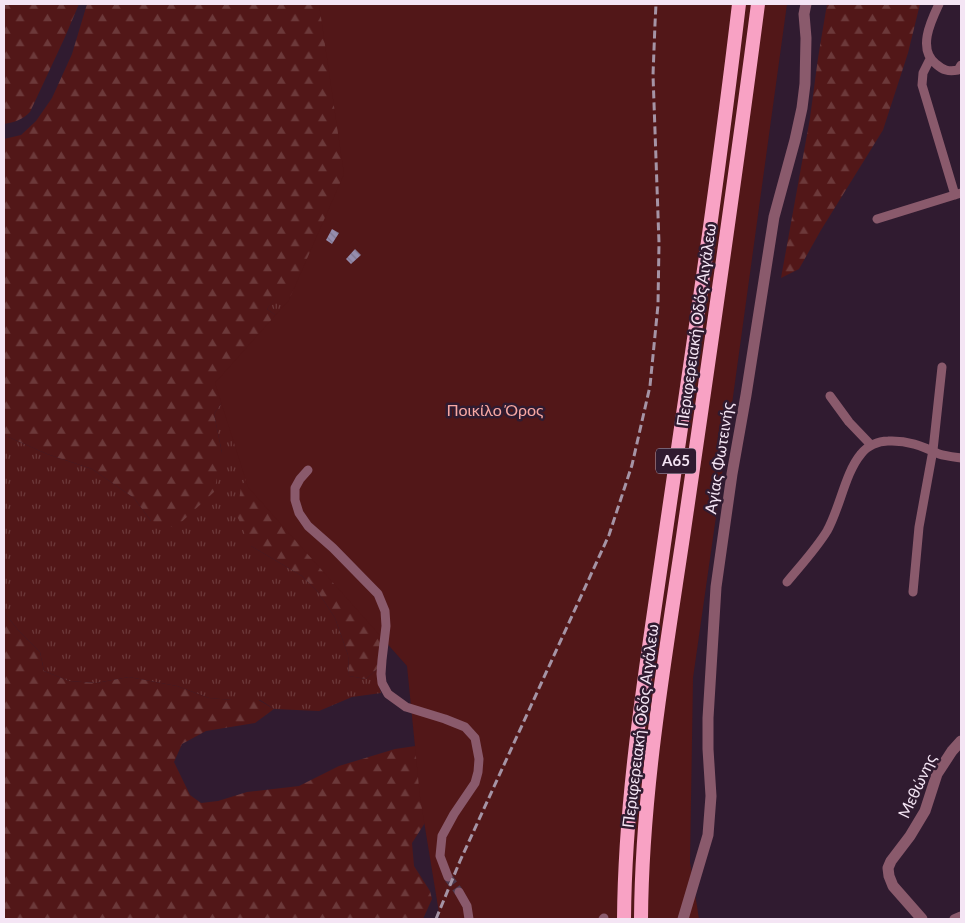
<svg xmlns="http://www.w3.org/2000/svg" width="965" height="923" font-family="Lato,sans-serif">
<style>
.grass{fill:url(#grass-tufts)}
.forest{fill:url(#forest-firs)}
.green{fill:#521718}
.building{fill:url(#building-back-hatch)}
.lines{fill:none;stroke-linecap:round;stroke-linejoin:round}
.minor-tunnel{stroke:#4d394d;stroke-width:9;stroke-dasharray:9 4.5;stroke-linecap:butt}
.minor{stroke:#8a5a6c;stroke-width:9}
.tertiary{stroke:#8a5a6c;stroke-width:11}
.trunk{stroke:#f8a2c4;stroke-width:14}
.rail{stroke:#a594a5;stroke-width:3;stroke-dasharray:8 4;stroke-linecap:butt}
.labels{text-anchor:middle;stroke-width:5;stroke-linejoin:round;paint-order:stroke}
.shield{fill:#301b30;stroke:#b9a8b9;stroke-width:1}
.shield-label{font-size:15px;font-weight:bold;fill:#f4e5f4}
.street-label{font-size:16px;fill:#f4e5f4;stroke:#301b30}
.park-label{font-size:16px;fill:#f8a8a3;stroke:#301b30}
</style>
<defs>
<pattern id="grass-tufts" width="24" height="20" patternUnits="userSpaceOnUse" patternTransform="scale(1.25)"><rect width="24" height="20" fill="#521718"/><path d="M3 7l-1-3M5 7V3M7 7l1-3M15 17l-1-3M17 17v-4M19 17l1-3" fill="none" stroke="#6c393a"/></pattern>
<pattern id="forest-firs" width="22" height="20" patternUnits="userSpaceOnUse" patternTransform="scale(1.25)"><rect width="22" height="20" fill="#521718"/><path d="M5 1l3.5 6h-7zM16 11l3.5 6h-7z" fill="#6c393a"/></pattern>
<pattern id="building-back-hatch" width="6" height="6" patternUnits="userSpaceOnUse" patternTransform="scale(1.25)"><rect width="6" height="6" fill="#968dae"/><path d="M-1 5l2 2M0 0l6 6M5-1l2 2" fill="none" stroke="#7f7790"/></pattern>
</defs>
<rect width="100%" height="100%" fill="#301b30"/>
<path class="grass" d="M 276,296 L 369,353 L 251,546 L 302,576 L 318,592 L 335,618 L 348,655 L 349,676 L 366,679 L 377,669 L 378,683 L 381,693 L 352,697 L 319,711 L 274,709 L 260,700 L 232,700 L 209,698 L 177,686 L 129,677 L 96,683 L 69,681 L 44,671 L 40,652 L 18,630 L 4,612 L 4,435 L 47,454 L 92,469 L 134,498 L 151,521 L 222,453 L 214,414 L 235,382 L 346,367 L 267,309 Z"/>
<path class="forest" d="M 4,4 L 79,4 L 65,37 L 30,112 C 22,120 15,122 4,124 Z
M 87,4 L 353,4 L 369,354 L 276,297 L 267,309 L 347,367 L 235,383 L 214,414 L 222,453 L 214,492 L 175,528 L 151,521 L 134,498 L 92,469 L 47,454 L 4,435 L 4,139 L 21,135 L 36,121 L 52,98 L 72,54 Z
M 827,4 L 920,4 L 908,53 L 883,130 L 821,230 L 799,269 L 781,278 L 810,118 L 818,58 Z
M 260,463 L 383,624 L 377,669 L 366,679 L 349,676 L 348,655 L 335,618 L 318,592 L 302,576 L 251,546 L 237,516 L 241,486 Z
M 4,612 L 18,630 L 40,652 L 44,671 L 69,681 L 96,683 L 129,677 L 177,686 L 209,698 L 232,700 L 257,699 L 274,709 L 255,723 L 206,731 L 182,744 L 174,762 L 190,795 L 201,803 L 218,801 L 247,792 L 299,786 L 339,766 L 395,749 L 450,741 L 437,804 L 412,843 L 414,866 L 430,891 L 432,899 L 423,919 L 4,919 Z"/>
<path class="green" d="M 319,4 L 787,4 L 732,404 L 693,678 L 690,862 L 699,919 L 440,919 L 420,797 L 407,666 L 248,487 L 215,383 L 289,300 L 344,174 Z"/>
<path class="building" d="M 332,229 L 339,233 L 332,244 L 326,240 Z
M 355,249 L 361,255 L 351,264 L 346,259 Z"/>
<g class="lines">
<path class="minor-tunnel" d="M 448,877 L 459,892"/>
<path class="minor" d="M 939,4 C 931,21 917,49 936,64 C 943,70 948,72 958,70 L 961,65
M 930,59 L 923,73 L 922,85 L 955,195
M 877,219 L 961,193
M 830,396 L 849,422 L 871,445
M 308,470 L 300,479 L 295,488 L 295,500 L 299,513 L 308,526 L 333,548 L 378,594 L 385,611 L 386,626 L 382,660 L 381,674 L 382,683 L 388,694 L 406,707 L 445,719 L 465,727 L 475,738 L 479,759 L 478,772 L 475,783 L 454,814 L 442,836 L 440,856 L 448,877
M 787,582 C 801,565 816,549 827,531 C 840,508 845,473 861,454 C 867,446 878,441 888,441 C 907,440 922,446 939,454 C 945,456 954,457 961,458
M 913,592 L 919,527 L 933,450 L 942,367
M 459,892 L 467,906 L 469,919
M 603,919 L 604,918
M 954,919 L 961,916"/>
<path class="tertiary" d="M 683,919 L 708,835 L 711,796 L 708,749 L 708,718 L 716,587 L 732,474 L 746,395 L 774,217 L 795,140 L 802,108 L 805,84 L 806,38 L 804,14 L 806,4
M 922,919 L 893,886 L 889,876 L 888,868 L 891,861 L 910,836 L 925,811 L 937,774 L 952,751 L 961,741"/>
<path class="trunk" d="M 624,919 C 625,791 647,663 665,537 C 691,359 718,182 739,4
M 641,919 C 642,791 664,664 683,537 C 709,359 735,182 758,4"/>
<path class="rail" d="M 436,919 L 460,861 L 609,535 L 632,465 L 650,386 L 658,305 L 659,243 L 653,75 L 655,24 L 656,4"/>
</g>
<g class="labels">
<rect class="shield" x="656" y="448.5" width="40" height="25" rx="4"/>
<g class="shield-label">
<text x="676" y="466">Α65</text>
</g>
<g class="street-label">
<text transform="translate(696 325) rotate(-82)" y="6">Περιφερειακή Οδός Αιγάλεω</text>
<text transform="translate(719 458) rotate(-81)" y="6">Αγίας Φωτεινής</text>
<text transform="translate(640 726) rotate(-83)" y="6">Περιφερειακή Οδός Αιγάλεω</text>
<text transform="translate(917 786) rotate(-65)" y="6">Μεθώνης</text>
</g>
<g class="park-label">
<text x="495" y="416">Ποικίλο Όρος</text>
</g>
</g>
<rect width="965" height="923" fill="none" stroke="#f4e5f4" stroke-width="10"/>
</svg>
